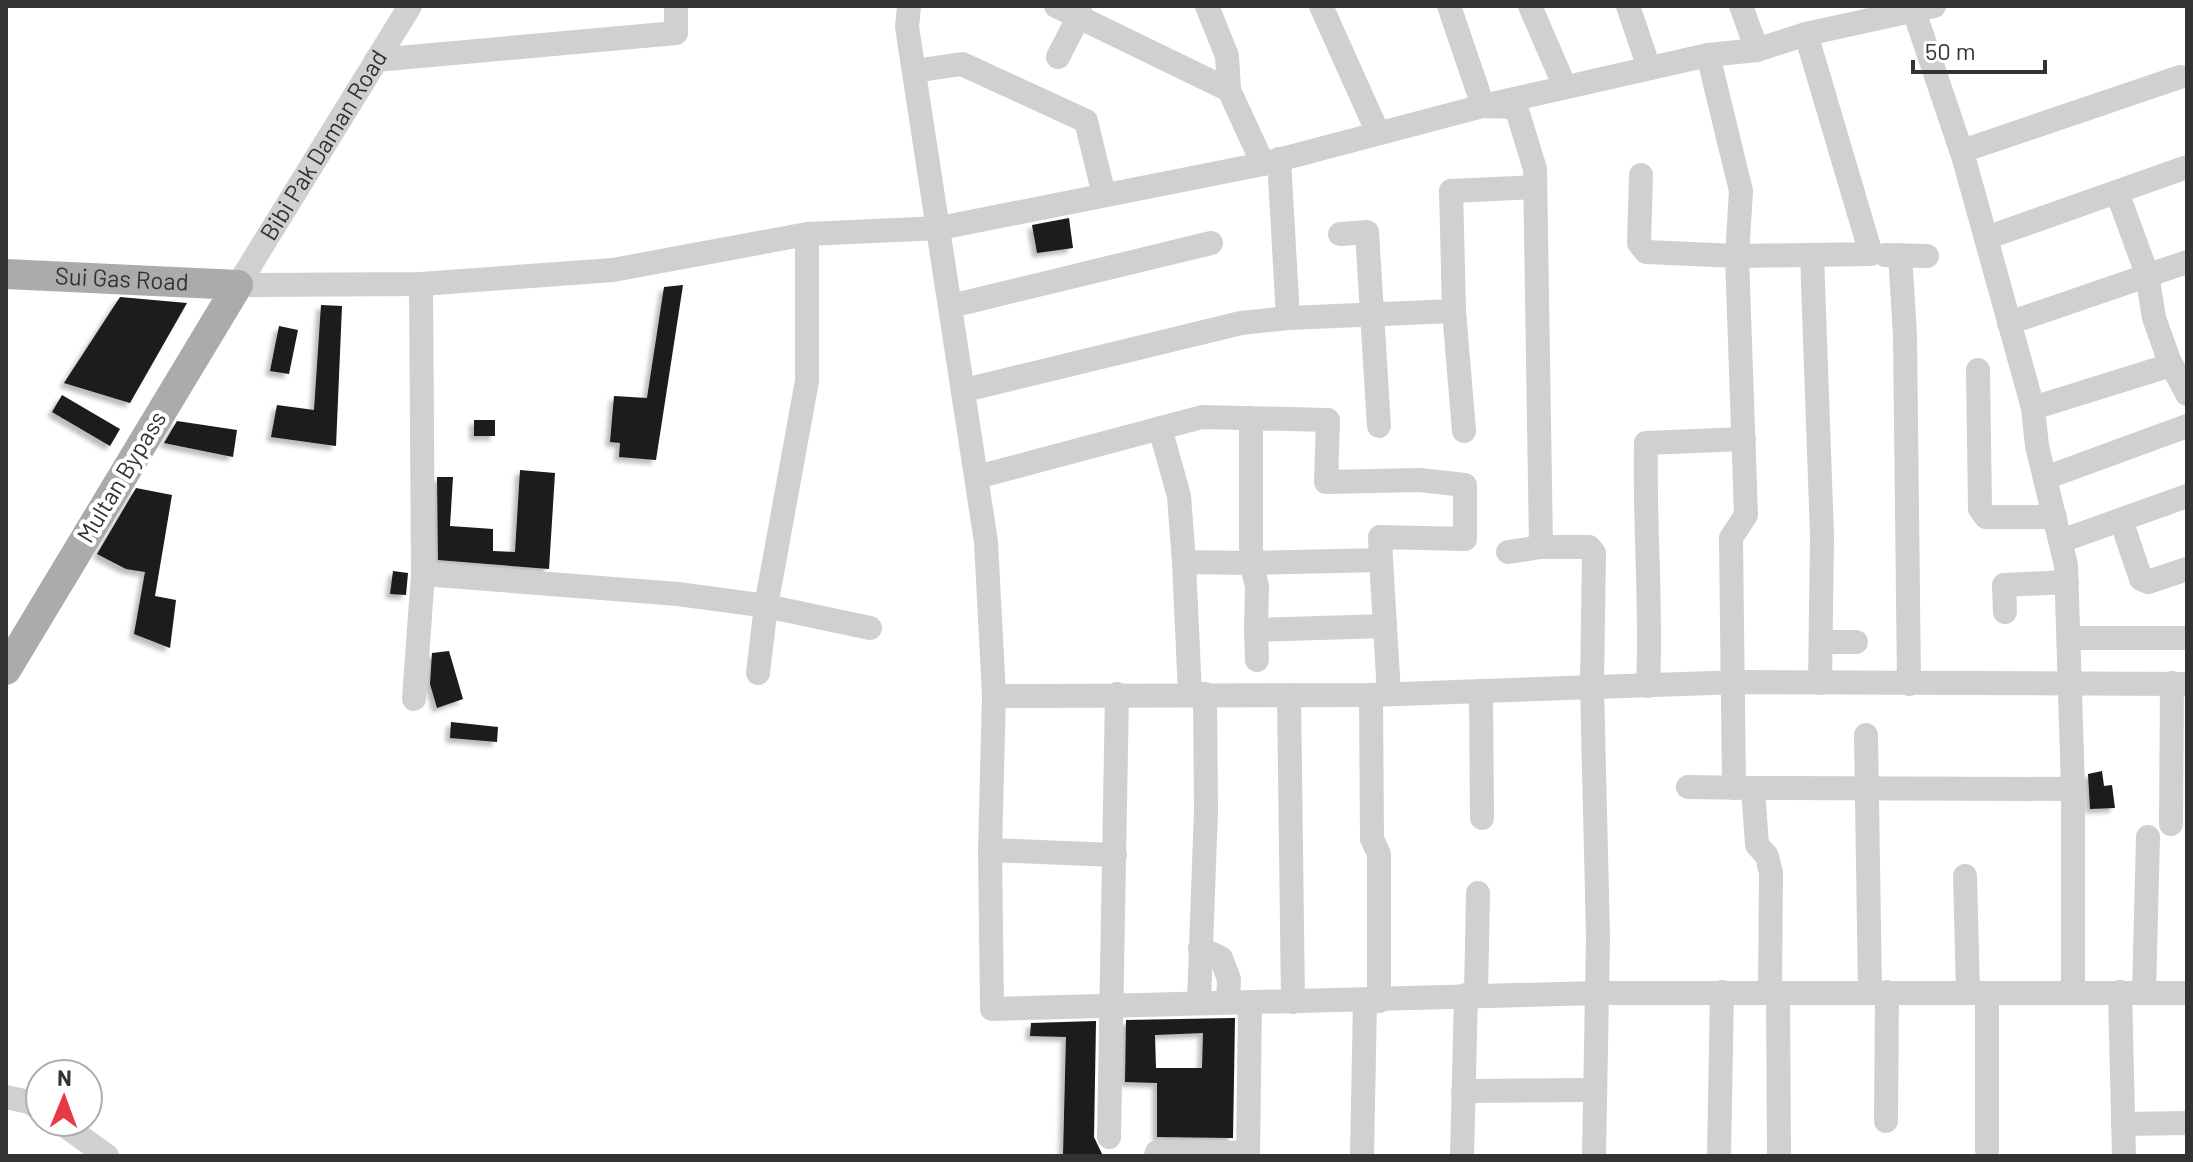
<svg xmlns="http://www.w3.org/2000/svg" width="2193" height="1162" font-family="Barlow,sans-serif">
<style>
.building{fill:#1a1a1a;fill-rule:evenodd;filter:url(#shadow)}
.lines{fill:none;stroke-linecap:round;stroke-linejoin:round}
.minor{stroke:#d0d0d0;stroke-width:24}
.major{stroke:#ababab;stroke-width:30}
.labels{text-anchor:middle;stroke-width:8;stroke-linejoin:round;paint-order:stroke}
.street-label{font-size:24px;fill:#333;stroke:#fff}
</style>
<defs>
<filter id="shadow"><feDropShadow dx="-4.5" dy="4.5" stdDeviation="2" flood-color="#0004"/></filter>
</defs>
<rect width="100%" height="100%" fill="#fff"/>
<path class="building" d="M 1069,218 L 1073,248 L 1037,253 L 1032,225 Z
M 683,285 L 656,460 L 619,457 L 620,443 L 610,442 L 614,396 L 647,398 L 664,287 Z
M 120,297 L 187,303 L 130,403 L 64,383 Z
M 321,305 L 342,306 L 336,446 L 271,437 L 277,405 L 314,410 Z
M 279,326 L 298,330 L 289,374 L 270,371 Z
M 62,395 L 120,429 L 110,446 L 52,412 Z
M 474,420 L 495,420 L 495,436 L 474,436 Z
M 177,421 L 237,430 L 233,457 L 164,443 Z
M 520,470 L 555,473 L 549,569 L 438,560 L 437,477 L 453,477 L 450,526 L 493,529 L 493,551 L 515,552 Z
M 136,488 L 172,495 L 155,596 L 176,600 L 170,648 L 134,634 L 145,572 L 126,569 L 97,554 Z
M 393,571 L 408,573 L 406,595 L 390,594 Z
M 449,651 L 463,699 L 437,708 L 430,684 L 432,653 Z
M 451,722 L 498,727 L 497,742 L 450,738 Z
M 2102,771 L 2104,786 L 2112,785 L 2115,808 L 2090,809 L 2088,774 Z
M 1235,1018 L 1233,1138 L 1157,1137 L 1157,1083 L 1125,1082 L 1126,1020 ZM 1203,1033 L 1202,1068 L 1156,1068 L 1155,1035 Z
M 1096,1021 L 1094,1137 L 1103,1156 L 1063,1156 L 1066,1037 L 1030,1036 L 1031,1023 Z"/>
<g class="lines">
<g class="minor">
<path d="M 909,6 L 907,27 L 986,542 L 994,696 L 990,850 L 992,1009 L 1597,993 L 2187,993"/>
<path d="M 1056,6 L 1229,90"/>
<path d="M 1207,6 L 1227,56 L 1229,90 L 1263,164"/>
<path d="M 1321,6 L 1378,133"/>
<path d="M 1449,6 L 1483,106 L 1516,107 L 1535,169 L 1541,547"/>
<path d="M 1530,6 L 1565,87"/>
<path d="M 1628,6 L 1649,68"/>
<path d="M 1741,6 L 1757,50"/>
<path d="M 1708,55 L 1741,191 L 1737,256 L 1871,254 L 1806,34"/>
<path d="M 1058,57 L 1079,16 L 1080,6"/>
<path d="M 376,60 L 676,33 L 676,6"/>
<path d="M 914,71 L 962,64 L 1086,121 L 1104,195"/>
<path d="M 1962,151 L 2180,77"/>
<path d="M 1641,175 L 1639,243 L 1646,252 L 1737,256 L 1746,515 L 1731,538 L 1734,788"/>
<path d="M 2117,192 L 2147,274 L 2154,318 L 2169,360 L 2187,394"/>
<path d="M 1340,234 L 1367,232 L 1379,426"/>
<path d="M 1986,238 L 2187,167"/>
<path d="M 1812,255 L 1822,535 L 1820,683"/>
<path d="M 1885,255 L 1927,256"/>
<path d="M 1900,255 L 1905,335 L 1909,684"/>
<path d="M 238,285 L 421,284 L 613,270 L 807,234 L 940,228 L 1263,164 L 1483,106 L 1708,55 L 1757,50 L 1806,34 L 1934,6"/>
<path id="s1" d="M 238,285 L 410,6"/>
<path d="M 951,306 L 1211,243"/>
<path d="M 1454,311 L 1464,431"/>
<path d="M 1288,318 L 1454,311 L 1451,191 L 1535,187"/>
<path d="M 2009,323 L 2187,262"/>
<path d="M 1978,370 L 1980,509 L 1986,517 L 2055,517"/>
<path d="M 965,390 L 1241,323 L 1288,318 L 1279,159"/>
<path d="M 2033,408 L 2171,365"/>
<path d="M 1160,428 L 1179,496 L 1184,562"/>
<path d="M 977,477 L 1202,417 L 1328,420 L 1326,482 L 1419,480 L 1465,485 L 1465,539 L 1380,537 L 1381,560 L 1251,563 L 1251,418"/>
<path d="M 2045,478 L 2187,426"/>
<path d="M 2121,520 L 2141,579 L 2148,582 L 2187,569"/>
<path d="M 2061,541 L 2187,496"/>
<path d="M 1508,552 L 1541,547 L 1589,547 L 1594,553 L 1592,685 L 1598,937 L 1594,1156"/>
<path d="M 423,574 L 678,594 L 766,606 L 870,628"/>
<path d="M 2005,612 L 2004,585 L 2067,582"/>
<path d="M 1385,626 L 1389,694"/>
<path d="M 2070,638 L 2187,638"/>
<path d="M 1821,642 L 1856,642"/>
<path d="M 1257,660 L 1256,630 L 1385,626 L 1381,560"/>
<path d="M 758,673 L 766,606 L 807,381 L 807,234"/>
<path d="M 1648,686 C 1652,605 1644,524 1646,443 L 1744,439"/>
<path d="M 1481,691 L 1482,818"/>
<path d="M 1190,694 L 1184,562 L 1251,563 L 1257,586 L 1256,630"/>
<path d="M 1289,695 L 1293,1002"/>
<path d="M 1371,695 L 1372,839 L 1379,854 L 1379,1001"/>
<path d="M 994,696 L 1371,695 L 1740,682 L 2187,684"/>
<path d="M 414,699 L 423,574 L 421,284"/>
<path d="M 1866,735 L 1870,992"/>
<path d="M 1688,787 L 1753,788 L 1757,845 L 1767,856 L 1771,873 L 1770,992"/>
<path d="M 1753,788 L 2073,789 L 2066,565 L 2037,446 L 2033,408 L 1964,159 L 1914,11"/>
<path d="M 2073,789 L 2073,991"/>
<path d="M 2171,824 L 2172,683"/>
<path d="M 990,850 L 1115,855"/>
<path d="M 1965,876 L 1968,992"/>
<path d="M 1200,948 L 1221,958 L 1229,979 L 1228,1002"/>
<path d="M 1778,992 L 1779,1156"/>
<path d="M 2120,992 L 2124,1156"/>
<path d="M 1987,993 L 1987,1150"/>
<path d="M 2144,993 L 2148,837"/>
<path d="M 1476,995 L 1478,893"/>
<path d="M 1199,1002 L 1206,810 L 1205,694"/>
<path d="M 1463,1091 L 1595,1090"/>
<path d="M 6,1097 L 29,1102 L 40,1109"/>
<path d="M 1886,1121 L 1887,992"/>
<path d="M 60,1122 L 107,1156"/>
<path d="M 2123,1124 L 2187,1123"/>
<path d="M 1109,1137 L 1117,694"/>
<path d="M 1156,1156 L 1157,1152 L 1248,1153"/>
<path d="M 1248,1156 L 1250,1003"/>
<path d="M 1362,1156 L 1365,1001"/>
<path d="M 1462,1156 L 1466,995"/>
<path d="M 1719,1156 L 1722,992"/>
</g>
<path class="major" id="s2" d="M 6,274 L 238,285 L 6,670"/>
</g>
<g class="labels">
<g class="street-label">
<text dy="8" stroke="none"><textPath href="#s1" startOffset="164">Bibi Pak Daman Road</textPath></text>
<text dy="8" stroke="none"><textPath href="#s2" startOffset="116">Sui Gas Road</textPath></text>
<text transform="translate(122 477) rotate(-59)" y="8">Multan Bypass</text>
</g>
</g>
<rect width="2193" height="1162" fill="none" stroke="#333333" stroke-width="16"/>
<g transform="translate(64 1098) rotate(1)"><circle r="38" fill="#ffffff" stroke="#adadad" stroke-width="2"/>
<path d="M0-6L14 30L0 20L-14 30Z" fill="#e63946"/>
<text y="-12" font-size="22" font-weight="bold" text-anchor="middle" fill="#333333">N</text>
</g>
<path d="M1913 60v12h132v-12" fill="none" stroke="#333333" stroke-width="4"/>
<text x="1925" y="60" font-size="24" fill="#333333" stroke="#ffffff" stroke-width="6" paint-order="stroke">50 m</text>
</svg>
